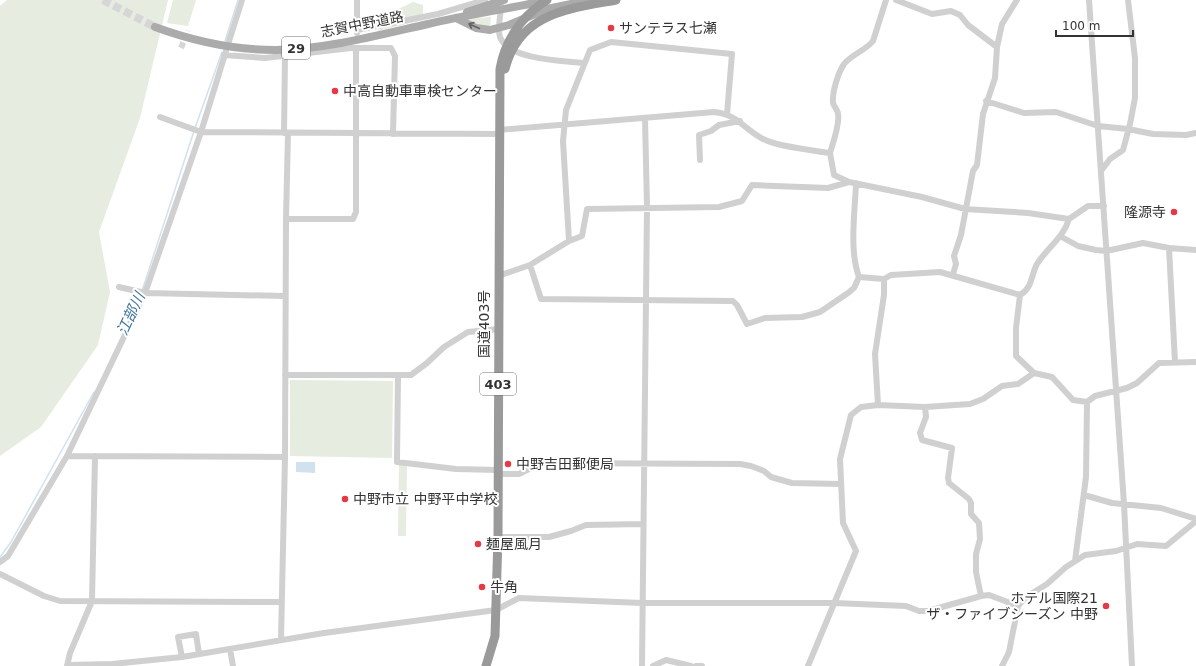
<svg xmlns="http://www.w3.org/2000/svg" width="1196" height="666" font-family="'DejaVu Sans','Noto Sans JP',sans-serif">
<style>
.green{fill:#e6ecdf}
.water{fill:#cfe2ee}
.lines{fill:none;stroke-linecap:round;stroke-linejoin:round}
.stream{stroke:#cfe2ee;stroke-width:1.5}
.minor-tunnel{stroke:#d6d6d6;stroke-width:6;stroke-dasharray:6 3;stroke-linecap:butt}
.major-tunnel{stroke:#d6d6d6;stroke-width:8;stroke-dasharray:8 4;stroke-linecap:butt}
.minor{stroke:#d0d0d0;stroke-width:6}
.major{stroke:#ababab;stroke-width:8}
.highway{stroke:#9a9a9a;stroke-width:9}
.oneway{stroke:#636363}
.poi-dot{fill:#e63946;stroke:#fff;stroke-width:1.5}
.labels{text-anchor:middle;stroke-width:4;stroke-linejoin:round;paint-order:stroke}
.shield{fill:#fff;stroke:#707070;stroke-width:1}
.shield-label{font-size:13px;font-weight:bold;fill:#333}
.street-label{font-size:14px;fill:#333;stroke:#fff}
.poi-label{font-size:14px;fill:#333;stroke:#fff;text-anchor:start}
.water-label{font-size:15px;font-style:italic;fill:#3f7597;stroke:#fff}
</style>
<rect width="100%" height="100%" fill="#fff"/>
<path class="green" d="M 7,0 L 168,0 L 140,118 L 99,232 L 110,292 L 98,345 L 41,427 L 0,456 L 0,6 Z
M 173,0 L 196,0 L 188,26 L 167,23 Z
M 413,2 L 423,5 L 423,20 L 378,31 L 379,14 L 396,10 Z
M 491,17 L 490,27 L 480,26 L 467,19 Z
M 290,380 L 393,381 L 392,458 L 290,456 Z
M 399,462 L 407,463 L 406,536 L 398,536 Z"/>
<path class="water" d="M 296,462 L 315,462 L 315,473 L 296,472 Z"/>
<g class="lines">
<path class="stream" d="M 225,41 L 238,0
M 195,128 L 222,52
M 142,291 L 194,131
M 127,324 L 140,295
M 0,557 L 11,542 L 94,392"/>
<path class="minor-tunnel" d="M 181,48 L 188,31"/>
<path class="major-tunnel" d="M 103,0 L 155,27"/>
<path class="minor" d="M 896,0 L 932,14 L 951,11 L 960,15 L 968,25 L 997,47
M 1089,0 L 1124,504 L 1132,666
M 501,6 C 501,15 497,28 500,37 C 508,60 564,61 584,63
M 357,30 L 438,14 L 485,0
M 357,33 L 357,0
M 229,41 L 242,0
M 224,55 L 265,58 L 351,48 L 391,48 L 395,56 L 393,134
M 986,101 L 1024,113 L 1056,112 L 1098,126 L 1128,129 L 1153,134 L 1186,135 L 1196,133
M 160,117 L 201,132 L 499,134
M 499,130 L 714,112 C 739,115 742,128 763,139 C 778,147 812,150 830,153 L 834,175 L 849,182 L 922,197 L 965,209 L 1028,213 L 1069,219
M 284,133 L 285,56
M 830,153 C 833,143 840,124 838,114 C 838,110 834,107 833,103 C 832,92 838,73 844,64 C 852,54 865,51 873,41 L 886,0
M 700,160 L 699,135 L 711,131 L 719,125 L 740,121
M 1101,171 L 1110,159 L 1123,150 L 1130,124 L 1135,98 L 1135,58 L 1128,0
M 856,183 C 855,212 849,250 859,277
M 1104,206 L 1088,206 L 1069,219 C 1064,237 1047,248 1037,264 C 1031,275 1032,289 1020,295 L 1016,328 L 1016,356 L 1034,373 L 1052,377 L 1073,400 L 1087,402 L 1095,396 L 1127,388 L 1137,383 L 1159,363 L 1196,362
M 286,219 L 288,133
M 1060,236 L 1078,246 L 1096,250 L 1106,251 L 1143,243 L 1169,248 L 1196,250
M 569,241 L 563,141 L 566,110 L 590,50 L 611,42 L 732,54 L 727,114
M 1169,248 L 1175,362
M 530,265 L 541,299 L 733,301 L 737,305 L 747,324 L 765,318 L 802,317 L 820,312 L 848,293 L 854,288 L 859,277 L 884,279 L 891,275 L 940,272 L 1020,295
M 953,274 L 956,264 L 954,256 L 961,235 L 973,171 L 977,165 L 983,114 L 995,78 L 997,47 L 1002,24 L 1017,0
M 498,276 L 530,265 L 569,241 L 582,236 L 587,209 L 719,207 L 742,201 L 752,185 L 828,188 L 849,182
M 119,287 L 145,293 L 285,296
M 285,375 L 398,375 L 397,462 L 456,469 L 498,470
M 398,375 L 411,375 L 427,363 L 444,347 L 468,332 L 499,329
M 878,405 L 875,354 L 884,295 L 884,279
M 925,407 L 926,417 L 920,433 L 922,440 L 952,448 L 948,478 L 949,483 L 969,499 L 971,503 L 971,514 L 979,523 L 980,539 L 976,554 L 976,572 L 981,596
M 67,456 L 285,457
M 498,474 L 519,474 L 541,463 L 740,464 L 751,466 L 764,471 L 771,477 L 792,483 L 841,484
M 1084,495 L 1112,503 L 1161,508 L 1196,519
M 498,537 L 549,537 L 571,531 L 586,525 L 642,524
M 1075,561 L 1086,477 L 1087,402
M 0,562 L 8,556 L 67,456 L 145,293 L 201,132 L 226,51
M 0,574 L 44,596 L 60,601 L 281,602
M 281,640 L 285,457 L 286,219 L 353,219 L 356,212 L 356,48
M 230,649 L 233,666
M 182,657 L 178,637 L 196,634 L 199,654
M 68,665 L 112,664 L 182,657 L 324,633 L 496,610 L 519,598 L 642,603 L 834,603 L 906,606 L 919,611 L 928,611 L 981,596 L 989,595 L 1018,606
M 67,666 L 70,653 L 92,601 L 95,456
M 642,666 L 647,207 L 645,118
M 653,666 L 666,660 L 691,666
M 696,666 L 702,666
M 808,666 L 856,551 L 843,523 L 840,459 L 851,415 L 861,407 L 878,405 L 925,407 L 970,404 L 983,399 L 1002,386 L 1018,384 L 1034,373
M 1002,666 L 1009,652 L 1018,606 L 1026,597 L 1047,584 L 1066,567 L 1085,555 L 1116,551 L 1137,544 L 1166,546 L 1196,521"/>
<path class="major" d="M 467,12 L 504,0
M 456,18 L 476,28 L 490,30 L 509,25 L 547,9 L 590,0
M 155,27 C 193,41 234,50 276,50 C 327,49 379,35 428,24 C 467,15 506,9 544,1"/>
<path class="highway" d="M 505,69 C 519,13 568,9 616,0
M 486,666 L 495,636 L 498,537 L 500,69 C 505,40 522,16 547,0"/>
</g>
<defs><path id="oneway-shaft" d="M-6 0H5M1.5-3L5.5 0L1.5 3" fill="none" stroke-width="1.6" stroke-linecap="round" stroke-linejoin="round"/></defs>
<use class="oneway" href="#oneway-shaft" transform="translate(474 26) rotate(-156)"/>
<g class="poi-dot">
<circle cx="611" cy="28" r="4"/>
<circle cx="335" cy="91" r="4"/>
<circle cx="1174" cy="212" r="4"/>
<circle cx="508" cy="464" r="4"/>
<circle cx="345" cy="499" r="4"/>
<circle cx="478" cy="544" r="4"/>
<circle cx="482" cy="587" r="4"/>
<circle cx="1106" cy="606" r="4"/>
</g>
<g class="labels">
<g class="shield">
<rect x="282" y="37" width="28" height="22" rx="3"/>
<rect x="480" y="373" width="36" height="22" rx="3"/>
</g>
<g class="shield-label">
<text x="296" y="53">29</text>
<text x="498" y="389">403</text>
</g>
<g class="street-label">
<text transform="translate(362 24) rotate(-11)" y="5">志賀中野道路</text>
<text transform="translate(484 324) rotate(-90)" y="5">国道403号</text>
</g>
<g class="poi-label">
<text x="619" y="33">サンテラス七瀬</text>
<text x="343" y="96">中高自動車車検センター</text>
<text x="1166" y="217" text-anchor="end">隆源寺</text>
<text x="516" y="469">中野吉田郵便局</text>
<text x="353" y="504">中野市立 中野平中学校</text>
<text x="486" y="549">麺屋風月</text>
<text x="490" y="592">牛角</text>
<text x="1098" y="603" text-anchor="end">ホテル国際21<tspan x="1098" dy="16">ザ・ファイブシーズン 中野</tspan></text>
</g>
<g class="water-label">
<text transform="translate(131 314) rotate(-65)" y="5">江部川</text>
</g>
</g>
<path d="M1056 30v6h77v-6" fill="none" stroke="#333333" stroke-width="2"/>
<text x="1062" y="30" font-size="12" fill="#333333" stroke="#ffffff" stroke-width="3" paint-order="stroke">100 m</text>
</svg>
